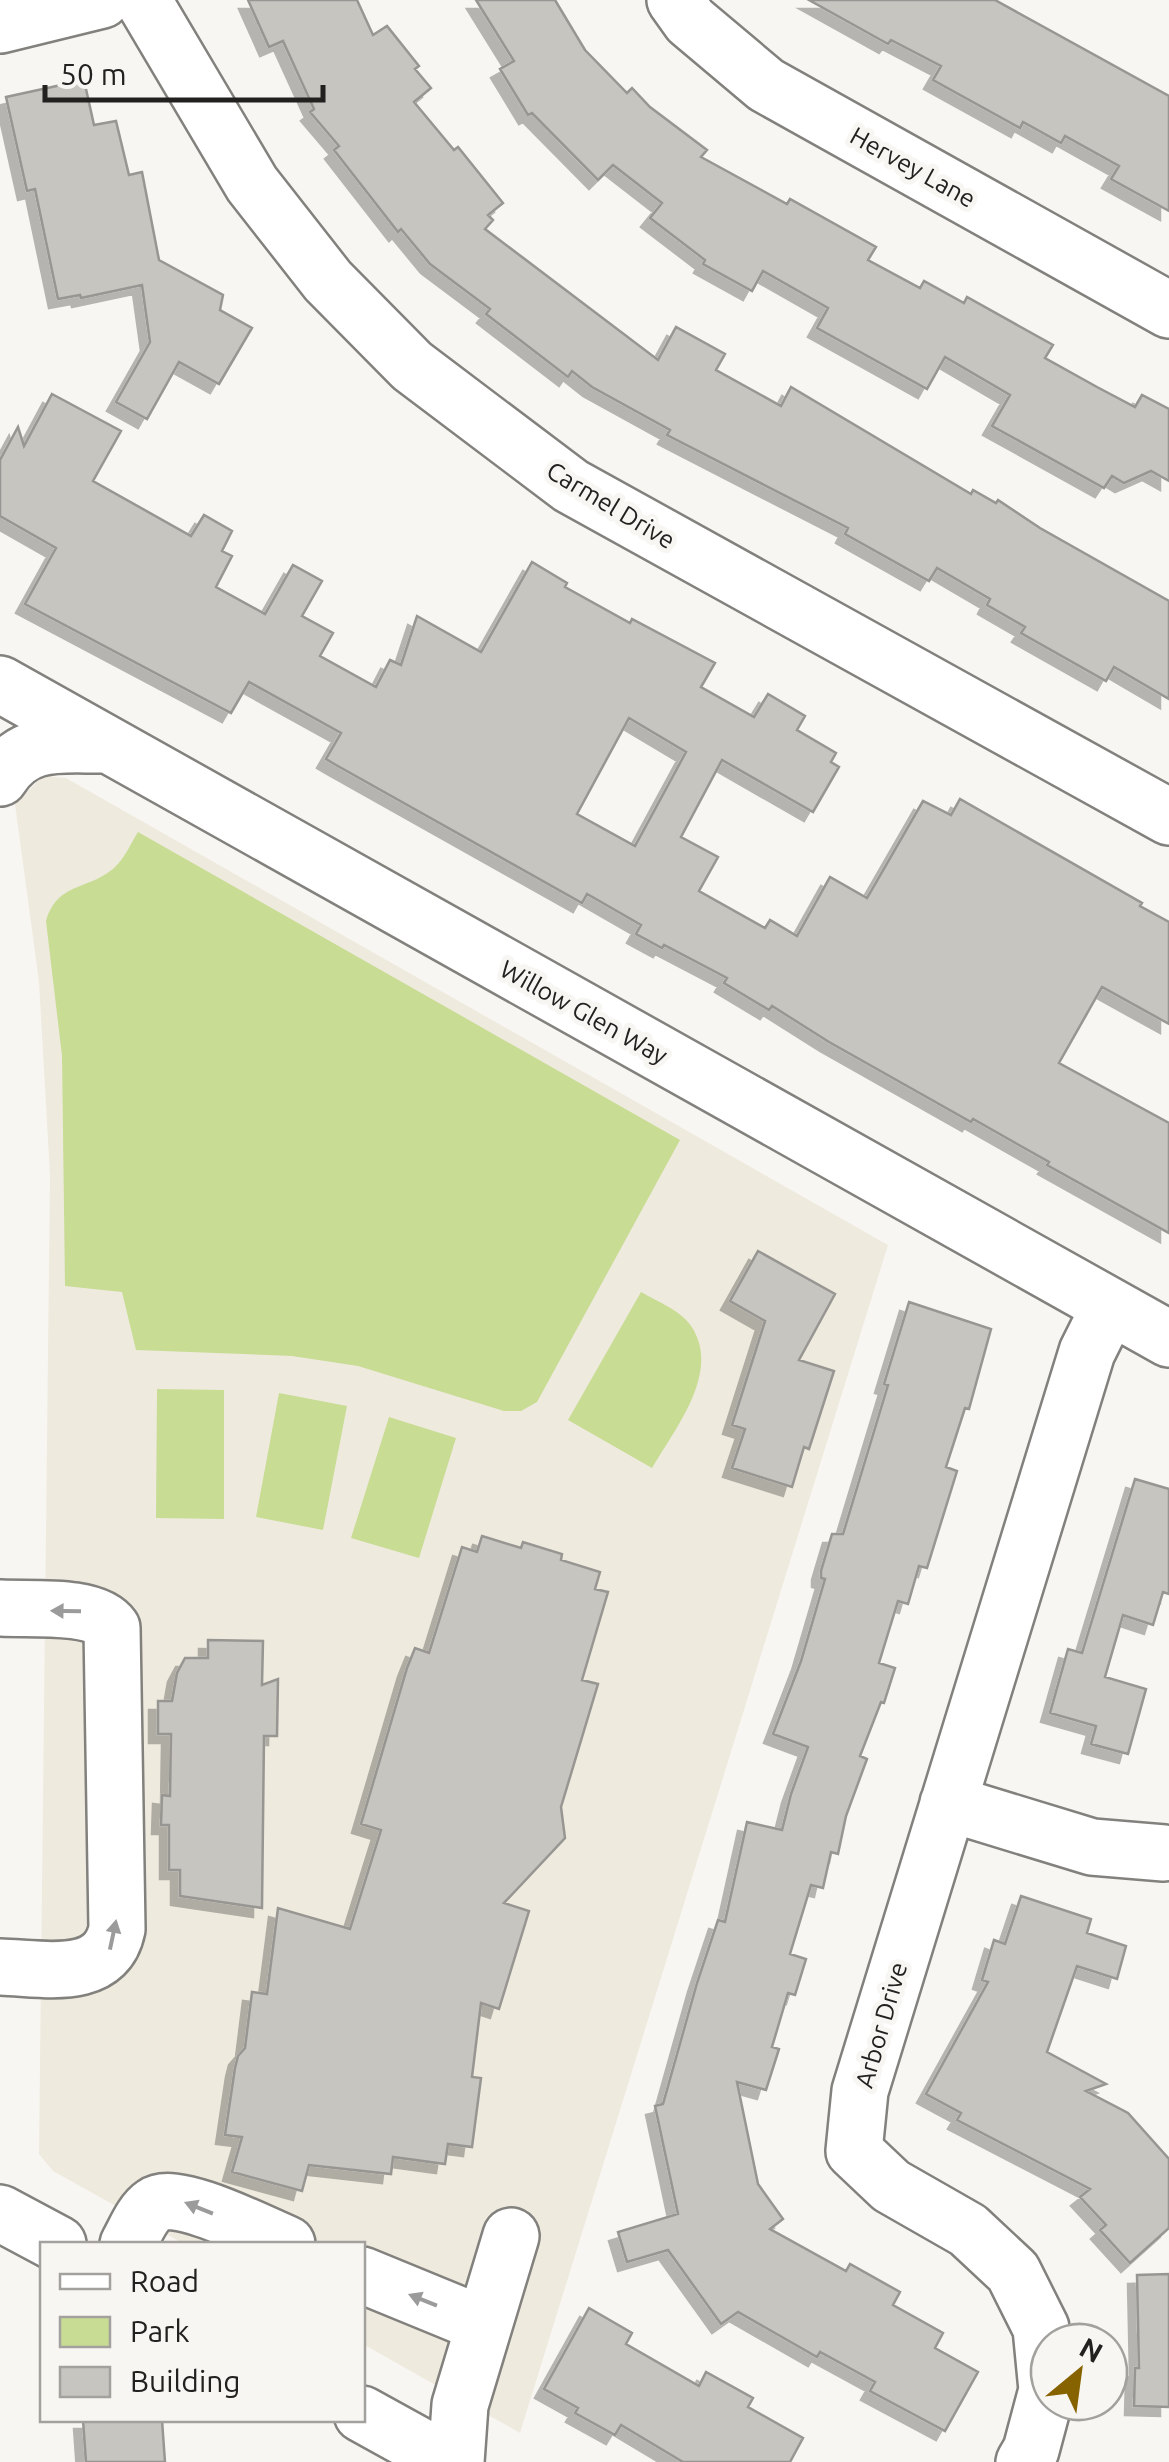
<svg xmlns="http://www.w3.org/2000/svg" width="1169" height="2462" font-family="Ubuntu,sans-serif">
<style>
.built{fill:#efeade}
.green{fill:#c8dc94}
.building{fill:#c6c5c0;stroke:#989692;stroke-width:2.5;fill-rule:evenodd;filter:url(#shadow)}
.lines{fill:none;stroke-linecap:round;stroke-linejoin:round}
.minor-casing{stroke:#82817d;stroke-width:60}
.minor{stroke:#fff;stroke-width:55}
.oneway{fill:#9c9b9b}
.labels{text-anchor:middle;stroke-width:10;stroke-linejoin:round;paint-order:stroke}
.street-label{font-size:25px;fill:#222120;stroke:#f8f6f2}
</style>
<defs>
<filter id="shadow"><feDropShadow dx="-9" dy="9" stdDeviation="0" flood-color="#0004"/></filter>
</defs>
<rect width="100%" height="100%" fill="#f8f6f2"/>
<path class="built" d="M 43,776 L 66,778 L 888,1245 L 520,2433 L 363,2344 L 362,2244 L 184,2244 L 53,2171 L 39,2154 L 50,1175 L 39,982 L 15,804 Z"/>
<path class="green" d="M 138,832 L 680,1140 L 537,1402 L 521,1411 L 504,1411 L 358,1366 L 292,1356 L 136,1350 L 122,1292 L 65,1286 L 62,1056 L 46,921 C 58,881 89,891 115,867 C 125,858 131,843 138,832 Z
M 641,1292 C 658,1302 683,1311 693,1329 C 720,1374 674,1430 652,1468 L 568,1420 Z
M 157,1389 L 224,1390 L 224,1519 L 156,1518 Z
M 279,1393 L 347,1406 L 323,1530 L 256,1517 Z
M 389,1417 L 456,1438 L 419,1558 L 351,1538 Z"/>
<path class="building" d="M 248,0 L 357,0 L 373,35 L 387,26 L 419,66 L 415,69 L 431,88 L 414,102 L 454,150 L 458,147 L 503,203 L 488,215 L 493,220 L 485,229 L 658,360 L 676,327 L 725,354 L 716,370 L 781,406 L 791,387 L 971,494 L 973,490 L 996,503 L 998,500 L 1040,528 L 1169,601 L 1169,699 L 1114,667 L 1106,681 L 1021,633 L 1025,627 L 987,605 L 990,599 L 937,568 L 929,581 L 845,534 L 848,528 L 667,435 L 670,430 L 592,387 L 572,371 L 568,377 L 486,314 L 490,309 L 430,264 L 401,229 L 398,232 L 334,150 L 339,146 L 310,112 L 314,109 L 283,41 L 269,47 Z
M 476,0 L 555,0 L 585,50 L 627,93 L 632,88 L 650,107 L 707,150 L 701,157 L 787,204 L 790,199 L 876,247 L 868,260 L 920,288 L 924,281 L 964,303 L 967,297 L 1053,345 L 1045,358 L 1097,387 L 1135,407 L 1142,395 L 1169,409 L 1169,481 L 1151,471 L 1124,483 L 1112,476 L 1104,488 L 992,426 L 1010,395 L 945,357 L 927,389 L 817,328 L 828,308 L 763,271 L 752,291 L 703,264 L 705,260 L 650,218 L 662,203 L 613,165 L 598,180 L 532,113 L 528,115 L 500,69 L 514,61 Z
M 809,0 L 995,0 L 1169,96 L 1169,211 L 1111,179 L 1119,166 L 1065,136 L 1061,143 L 1023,122 L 1020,128 L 933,80 L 941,66 L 891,40 L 888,44 Z
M 84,80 L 94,125 L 116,121 L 129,175 L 142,172 L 159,260 L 223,295 L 220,310 L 252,328 L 219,384 L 179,362 L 147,419 L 116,402 L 150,342 L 142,285 L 81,298 L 80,295 L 58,299 L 35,189 L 27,191 L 6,97 Z
M 52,394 L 121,431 L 93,481 L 191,536 L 204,515 L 232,531 L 222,551 L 232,556 L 216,587 L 265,614 L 293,565 L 322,581 L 302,616 L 333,633 L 320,656 L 376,687 L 390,660 L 401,665 L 417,616 L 481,652 L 532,562 L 567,583 L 565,587 L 630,623 L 632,619 L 715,663 L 701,687 L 754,717 L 768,694 L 805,716 L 797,730 L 836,753 L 831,762 L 839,767 L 813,812 L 722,760 L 681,837 L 718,857 L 699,891 L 765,928 L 770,920 L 797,936 L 830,877 L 867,898 L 923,801 L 951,815 L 960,799 L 1142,903 L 1140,906 L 1169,922 L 1169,1024 L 1102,987 L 1059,1063 L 1169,1123 L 1169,1233 L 1047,1165 L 1049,1162 L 973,1119 L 971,1122 L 829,1042 L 772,1006 L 769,1010 L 724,983 L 727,978 L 664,945 L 662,948 L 636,934 L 641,925 L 587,894 L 582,903 L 336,765 L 326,759 L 341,733 L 249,682 L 231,713 L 25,604 L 56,548 L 0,516 L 0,460 L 18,427 L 24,446 ZM 629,718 L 686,752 L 635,846 L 577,814 Z
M 758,1251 L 835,1294 L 799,1360 L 834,1371 L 809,1449 L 804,1447 L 792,1487 L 732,1468 L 745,1429 L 732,1425 L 765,1321 L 730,1301 Z
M 909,1302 L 991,1329 L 969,1409 L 965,1408 L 946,1467 L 957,1471 L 927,1568 L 919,1566 L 908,1604 L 898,1601 L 879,1663 L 895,1668 L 884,1703 L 881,1702 L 860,1756 L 867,1759 L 846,1816 L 838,1854 L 831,1852 L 823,1888 L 811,1885 L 790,1954 L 806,1959 L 795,1995 L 788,1993 L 772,2047 L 779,2049 L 766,2090 L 737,2082 L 758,2184 L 783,2219 L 770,2229 L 846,2271 L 850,2264 L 900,2292 L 893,2305 L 943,2333 L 935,2348 L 978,2372 L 945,2431 L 870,2391 L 875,2382 L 820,2352 L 817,2357 L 738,2312 L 721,2324 L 668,2250 L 627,2262 L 618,2232 L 678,2214 L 655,2106 L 663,2104 L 697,1983 L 718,1920 L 725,1922 L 747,1822 L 782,1830 L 791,1794 L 808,1747 L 773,1734 L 801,1661 L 825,1579 L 821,1578 L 821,1571 L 832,1534 L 843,1534 L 888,1385 L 884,1384 Z
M 1135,1479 L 1169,1489 L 1169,1594 L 1163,1592 L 1153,1625 L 1123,1615 L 1105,1677 L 1146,1689 L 1128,1754 L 1091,1744 L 1096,1726 L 1050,1713 L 1068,1649 L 1082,1653 Z
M 482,1536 L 521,1548 L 523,1542 L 562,1554 L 561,1560 L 600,1572 L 595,1589 L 608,1592 L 582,1680 L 598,1684 L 561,1807 L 565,1838 L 504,1903 L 529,1911 L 499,2009 L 481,2003 L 472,2077 L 481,2078 L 472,2147 L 448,2144 L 445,2164 L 393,2157 L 391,2174 L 309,2165 L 302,2191 L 232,2172 L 242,2137 L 225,2135 L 235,2068 L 238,2056 L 245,2048 L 252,1992 L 267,1994 L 278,1908 L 350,1929 L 381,1830 L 361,1824 L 407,1668 L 415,1648 L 429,1653 L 462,1547 L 477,1552 Z
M 208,1640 L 263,1641 L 262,1685 L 278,1679 L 277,1736 L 264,1736 L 262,1908 L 180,1896 L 180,1870 L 169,1870 L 169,1825 L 161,1825 L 162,1795 L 170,1796 L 171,1734 L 158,1734 L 158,1701 L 172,1701 L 177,1673 L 185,1658 L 208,1658 Z
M 1021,1896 L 1091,1919 L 1087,1933 L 1126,1946 L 1117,1979 L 1077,1966 L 1047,2052 L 1106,2084 L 1086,2091 L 1128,2113 L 1169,2159 L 1169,2228 L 1130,2263 L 1100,2230 L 1106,2225 L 1080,2197 L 1090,2189 L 957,2120 L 961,2113 L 926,2094 L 988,1982 L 982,1980 L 994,1940 L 1005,1944 Z
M 1169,2274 L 1169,2407 L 1134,2406 L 1135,2368 L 1139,2368 L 1137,2275 Z
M 589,2308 L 632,2333 L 626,2344 L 699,2386 L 706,2372 L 753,2398 L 748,2407 L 803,2438 L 790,2462 L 683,2462 L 621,2425 L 615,2435 L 575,2413 L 578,2408 L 544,2389 Z
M 83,2420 L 162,2420 L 165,2462 L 86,2462 Z"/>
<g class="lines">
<defs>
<path id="minor" d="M 143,0 L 252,184 L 328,281 L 412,366 L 571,486 L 1169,817
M 675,0 L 690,21 L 766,85 L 1169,310
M 0,25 L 102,0
M 0,684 L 1169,1339
M 0,778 C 25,737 64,746 107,745
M 0,1608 C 30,1610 94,1603 112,1628 L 117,1929 C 106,1983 43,1968 0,1967
M 948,1803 L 1092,1847 L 1164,1853
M 0,2213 L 58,2244
M 128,2244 C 135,2232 142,2213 154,2205 C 176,2189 262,2234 287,2244
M 362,2275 L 484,2325
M 362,2414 L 449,2462
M 456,2462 L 460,2405 L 511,2236
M 1024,2462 L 1031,2450 L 1047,2390 L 1041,2328 L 1013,2272 L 968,2230 L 891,2186 L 854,2151 L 860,2091 L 1087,1352 L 1110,1306"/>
</defs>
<use href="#minor" class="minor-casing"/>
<use href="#minor" class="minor"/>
</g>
<defs><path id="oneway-solid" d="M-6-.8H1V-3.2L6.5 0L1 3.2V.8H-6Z" transform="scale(2.5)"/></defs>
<g class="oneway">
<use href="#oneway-solid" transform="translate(66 1611) rotate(-179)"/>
<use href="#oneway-solid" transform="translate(113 1935) rotate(-78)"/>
<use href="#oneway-solid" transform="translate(199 2208) rotate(-158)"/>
<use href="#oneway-solid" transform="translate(423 2300) rotate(-158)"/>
</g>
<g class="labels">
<g class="street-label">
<text transform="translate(913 167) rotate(29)" y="9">Hervey Lane</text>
<text transform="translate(611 505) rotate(31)" y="9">Carmel Drive</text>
<text transform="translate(584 1012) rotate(29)" y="9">Willow Glen Way</text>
<text transform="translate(881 2025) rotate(-74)" y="9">Arbor Drive</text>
</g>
</g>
<rect x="40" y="2242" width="325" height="180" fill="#f8f6f2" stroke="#a2a19e" stroke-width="2.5"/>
<rect x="60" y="2274" width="50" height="15" fill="#ffffff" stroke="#a2a19e" stroke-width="2.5"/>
<text x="130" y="2292" font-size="30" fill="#222120">Road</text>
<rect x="60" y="2317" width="50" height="30" fill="#c8dc94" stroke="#a2a19e" stroke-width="2.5"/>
<text x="130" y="2342" font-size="30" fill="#222120">Park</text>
<rect x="60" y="2367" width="50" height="30" fill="#c6c5c0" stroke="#a2a19e" stroke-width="2.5"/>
<text x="130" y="2392" font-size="30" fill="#222120">Building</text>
<g transform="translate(1079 2372) rotate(29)"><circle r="48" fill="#f8f6f2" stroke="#a2a19e" stroke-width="2.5"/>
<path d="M0-8L18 38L0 25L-18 38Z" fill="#876300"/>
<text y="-15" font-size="28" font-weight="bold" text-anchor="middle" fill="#222120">N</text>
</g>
<path d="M45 85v15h278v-15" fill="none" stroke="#222120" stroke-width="5"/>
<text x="60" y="85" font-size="30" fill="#222120" stroke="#f8f6f2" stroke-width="8" paint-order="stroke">50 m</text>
</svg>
